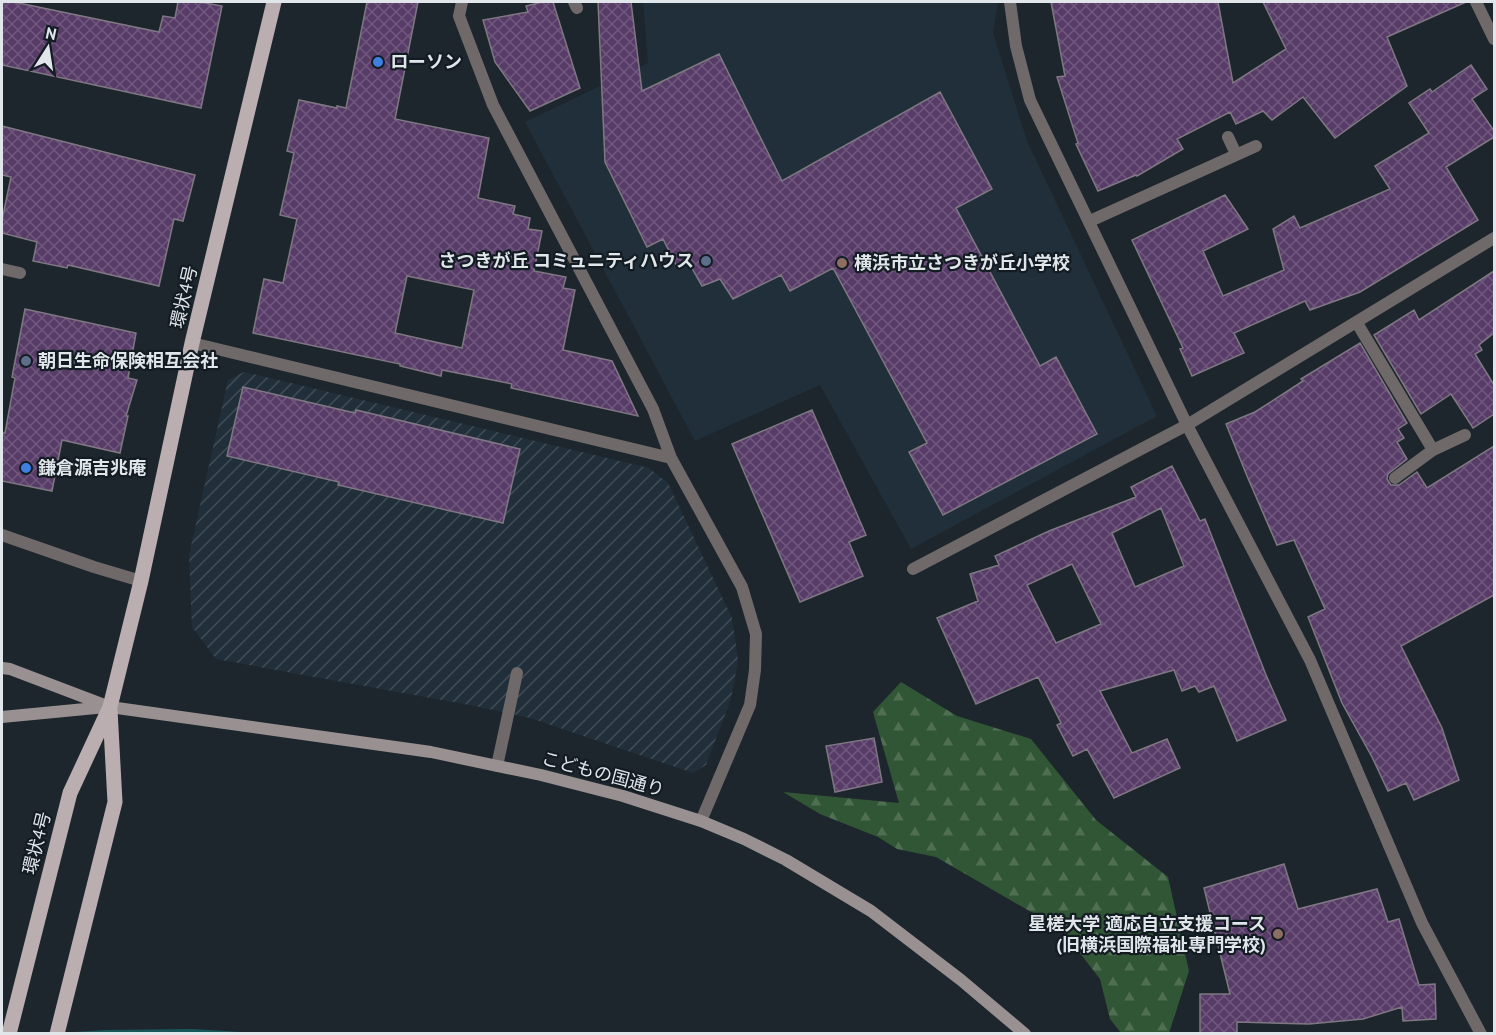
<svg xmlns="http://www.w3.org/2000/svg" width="1496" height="1035" font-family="'PT Sans','Noto Sans JP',sans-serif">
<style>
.built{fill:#212f3a}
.industrial{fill:url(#industrial-furrows)}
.forest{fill:url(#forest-firs)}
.water{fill:url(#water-ripples)}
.building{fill:url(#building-cross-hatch);stroke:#7f7883;stroke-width:1.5;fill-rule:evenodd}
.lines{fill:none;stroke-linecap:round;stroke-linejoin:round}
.service{stroke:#6f696a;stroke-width:12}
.minor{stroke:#6f696a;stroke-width:12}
.secondary{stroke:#999092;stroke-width:12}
.primary{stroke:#baaeb0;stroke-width:15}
.shop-dot{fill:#3f7fe0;stroke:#131c22;stroke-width:2}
.service-dot{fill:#5c6f8a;stroke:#131c22;stroke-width:2}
.education-dot{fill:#8d6e63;stroke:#131c22;stroke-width:2}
.labels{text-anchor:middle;stroke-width:4.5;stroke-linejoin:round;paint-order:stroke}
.poi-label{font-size:18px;font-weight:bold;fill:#e1e6eb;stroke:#131c22;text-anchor:start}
.street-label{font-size:18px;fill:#e1e6eb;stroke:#131c22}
</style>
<defs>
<pattern id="industrial-furrows" width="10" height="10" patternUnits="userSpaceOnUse" patternTransform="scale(1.5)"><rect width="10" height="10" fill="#212f3a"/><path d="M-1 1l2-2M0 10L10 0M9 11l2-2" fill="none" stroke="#414d57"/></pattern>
<pattern id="forest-firs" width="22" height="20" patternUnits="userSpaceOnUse" patternTransform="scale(1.5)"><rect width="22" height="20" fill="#315635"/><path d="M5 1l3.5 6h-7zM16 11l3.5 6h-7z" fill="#4f6e52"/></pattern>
<pattern id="water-ripples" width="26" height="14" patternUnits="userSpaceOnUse" patternTransform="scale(1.5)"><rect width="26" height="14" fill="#175759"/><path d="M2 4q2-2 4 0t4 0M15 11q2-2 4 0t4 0" fill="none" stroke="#386f71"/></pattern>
<pattern id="building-cross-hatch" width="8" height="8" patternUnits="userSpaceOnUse" patternTransform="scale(1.5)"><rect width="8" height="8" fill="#583c68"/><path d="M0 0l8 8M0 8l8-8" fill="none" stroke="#70587e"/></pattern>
</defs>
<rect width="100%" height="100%" fill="#1d262c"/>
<path class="built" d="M 643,2 L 998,2 L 993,33 L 1027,141 L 1157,416 L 911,549 L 820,385 L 695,441 L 525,122 L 648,63 Z"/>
<path class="industrial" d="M 244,372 L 649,468 L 668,483 L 732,618 L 738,660 L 731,699 L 706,765 L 693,773 L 530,718 L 475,706 L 216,659 L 192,627 L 189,555 L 228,380 Z"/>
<path class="forest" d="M 901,682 L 957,716 L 1031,739 L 1096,820 L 1168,877 L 1189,971 L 1169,1033 L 1121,1033 L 1110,1019 L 1100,979 L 1062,930 L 936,857 L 897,849 L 878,837 L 820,814 L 783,792 L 899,803 L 873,712 Z"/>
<path class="water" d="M 193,1029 L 256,1033 L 42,1034 L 106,1030 Z"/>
<path class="building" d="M 2,2 L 14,2 L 159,32 L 163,16 L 175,18 L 178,2 L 200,2 L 222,6 L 201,108 L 2,65 Z
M 367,2 L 418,2 L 395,119 L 489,138 L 478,198 L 515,206 L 513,214 L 530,218 L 528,229 L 542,231 L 534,271 L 566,277 L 563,288 L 575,290 L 563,350 L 612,361 L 638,416 L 511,388 L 512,384 L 442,370 L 441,376 L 400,366 L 400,364 L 253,333 L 264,279 L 283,283 L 297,219 L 280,215 L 294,153 L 287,151 L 299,100 L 337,108 L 337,106 L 346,108 ZM 407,276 L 474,290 L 462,348 L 395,333 Z
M 542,2 L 553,2 L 580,88 L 530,111 L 495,62 L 483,20 L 528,12 L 526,6 Z
M 598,2 L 631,2 L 642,91 L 719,54 L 782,181 L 940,92 L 992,189 L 956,208 L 1040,366 L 1056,357 L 1097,434 L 943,515 L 909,452 L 927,443 L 833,268 L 790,291 L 781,275 L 733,299 L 720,279 L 702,286 L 689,263 L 676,265 L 663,239 L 647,247 L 605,162 Z
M 1051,2 L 1218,2 L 1233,83 L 1286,49 L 1263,2 L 1466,2 L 1387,37 L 1407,86 L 1335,138 L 1303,97 L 1272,120 L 1263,111 L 1236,124 L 1230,112 L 1177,139 L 1183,149 L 1137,176 L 1136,175 L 1098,191 L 1076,144 L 1078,143 L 1057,77 L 1065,76 Z
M 1471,65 L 1487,89 L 1472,99 L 1494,131 L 1494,137 L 1446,167 L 1478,220 L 1360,292 L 1310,310 L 1305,301 L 1234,333 L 1244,353 L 1192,376 L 1180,349 L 1183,348 L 1132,240 L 1225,195 L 1248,229 L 1203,251 L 1223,296 L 1284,270 L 1273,229 L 1294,216 L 1300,228 L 1390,189 L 1375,166 L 1429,133 L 1409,103 L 1430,89 L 1432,92 Z
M 2,126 L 195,175 L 183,221 L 174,219 L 159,286 L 68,265 L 67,268 L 33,261 L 37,242 L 2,233 L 2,220 L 11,177 L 2,175 Z
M 1494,271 L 1494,333 L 1479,345 L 1482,350 L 1475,354 L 1494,385 L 1494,414 L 1473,428 L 1451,394 L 1421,414 L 1374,335 L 1414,310 L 1419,320 Z
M 25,309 L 136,333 L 128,378 L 137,380 L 126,416 L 128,416 L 120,453 L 62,440 L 52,491 L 2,481 L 2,433 L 5,433 L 15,378 L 12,377 Z
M 1360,343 L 1407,423 L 1398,429 L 1404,438 L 1397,442 L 1407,459 L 1388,474 L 1387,479 L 1391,485 L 1399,485 L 1417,472 L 1427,488 L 1494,446 L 1494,595 L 1401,646 L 1442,728 L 1459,780 L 1414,800 L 1406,783 L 1388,791 L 1372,757 L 1342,703 L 1308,617 L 1325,609 L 1294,540 L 1277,545 L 1247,476 L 1226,424 L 1255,412 L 1303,381 L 1301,379 Z
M 243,387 L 355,413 L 356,410 L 520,449 L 503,523 L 338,485 L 339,482 L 227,456 Z
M 812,410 L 866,535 L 849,542 L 863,576 L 800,602 L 732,444 Z
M 1172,466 L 1200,521 L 1205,519 L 1266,675 L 1286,720 L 1237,741 L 1214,686 L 1199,692 L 1195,686 L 1182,691 L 1174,670 L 1100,691 L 1132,753 L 1167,739 L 1180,768 L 1114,798 L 1087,749 L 1073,756 L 1057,725 L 1061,723 L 1038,677 L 976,704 L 937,618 L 978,601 L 970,574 L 999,565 L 995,556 L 1049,531 L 1136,497 L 1131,487 ZM 1161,508 L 1184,566 L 1135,587 L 1112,533 ZM 1072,564 L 1101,624 L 1056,643 L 1027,585 Z
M 874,738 L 882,782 L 835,792 L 826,746 Z
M 1284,864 L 1298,909 L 1377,889 L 1388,922 L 1399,919 L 1419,985 L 1435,984 L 1436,1019 L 1403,1021 L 1402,1007 L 1363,1019 L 1309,1024 L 1237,1022 L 1237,1034 L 1200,1034 L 1200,994 L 1230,994 L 1204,888 Z"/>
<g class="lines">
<path class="service" d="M 497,766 L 517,673"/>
<path class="minor" d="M 462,2 L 459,16 L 493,105 L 653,409 L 671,458 L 742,587 L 756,634 L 755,670 L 750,705 L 701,821
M 574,2 L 577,8
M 1010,2 L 1016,46 L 1030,100 L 1187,425 L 1310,660 L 1422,923 L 1481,1034
M 1476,2 L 1494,39
M 1228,137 L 1236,154
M 1090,221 L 1256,146
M 2,269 L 20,273
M 1357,323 L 1433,450
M 192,343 L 671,458
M 1395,478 L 1433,450 L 1465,435
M 2,535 L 94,567 L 141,581
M 913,569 L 1187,425 L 1494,238"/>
<path class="secondary" d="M 2,668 L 10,669 L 110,707 L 431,752 L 541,775 L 623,796 L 701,821 L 744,839 L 786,860 L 871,911 L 961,980 L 1025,1034
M 2,717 L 106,707"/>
<path class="primary" d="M 9,1034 L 70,793 L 110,707 L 141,581 L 192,343 L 274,2
M 57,1034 L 115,802 L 110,710"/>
</g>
<g class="shop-dot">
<circle cx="378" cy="62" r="6"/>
<circle cx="26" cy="468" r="6"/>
</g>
<g class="service-dot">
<circle cx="706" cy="261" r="6"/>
<circle cx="26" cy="361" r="6"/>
</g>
<g class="education-dot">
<circle cx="842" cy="263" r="6"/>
<circle cx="1278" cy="934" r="6"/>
</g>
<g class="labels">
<g class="poi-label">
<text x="390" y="68">ローソン</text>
<text x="694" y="267" text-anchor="end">さつきが丘 コミュニティハウス</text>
<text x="854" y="269">横浜市立さつきが丘小学校</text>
<text x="38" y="367">朝日生命保険相互会社</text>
<text x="38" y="474">鎌倉源吉兆庵</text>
<text x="1266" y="930" text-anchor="end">星槎大学 適応自立支援コース<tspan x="1266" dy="21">(旧横浜国際福祉専門学校)</tspan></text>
</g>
<g class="street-label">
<text transform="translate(184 297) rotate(-77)" y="6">環状4号</text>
<text transform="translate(603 774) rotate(15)" y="6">こどもの国通り</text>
<text transform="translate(37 843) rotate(-76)" y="6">環状4号</text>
</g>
</g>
<rect width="1496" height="1035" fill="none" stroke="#e1e6eb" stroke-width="6"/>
<g transform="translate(48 48) rotate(12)" stroke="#131c22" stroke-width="4.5" paint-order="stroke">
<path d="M0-4.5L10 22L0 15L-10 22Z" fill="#e1e6eb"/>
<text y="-9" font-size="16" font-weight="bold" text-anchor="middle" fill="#e1e6eb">N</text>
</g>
</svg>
